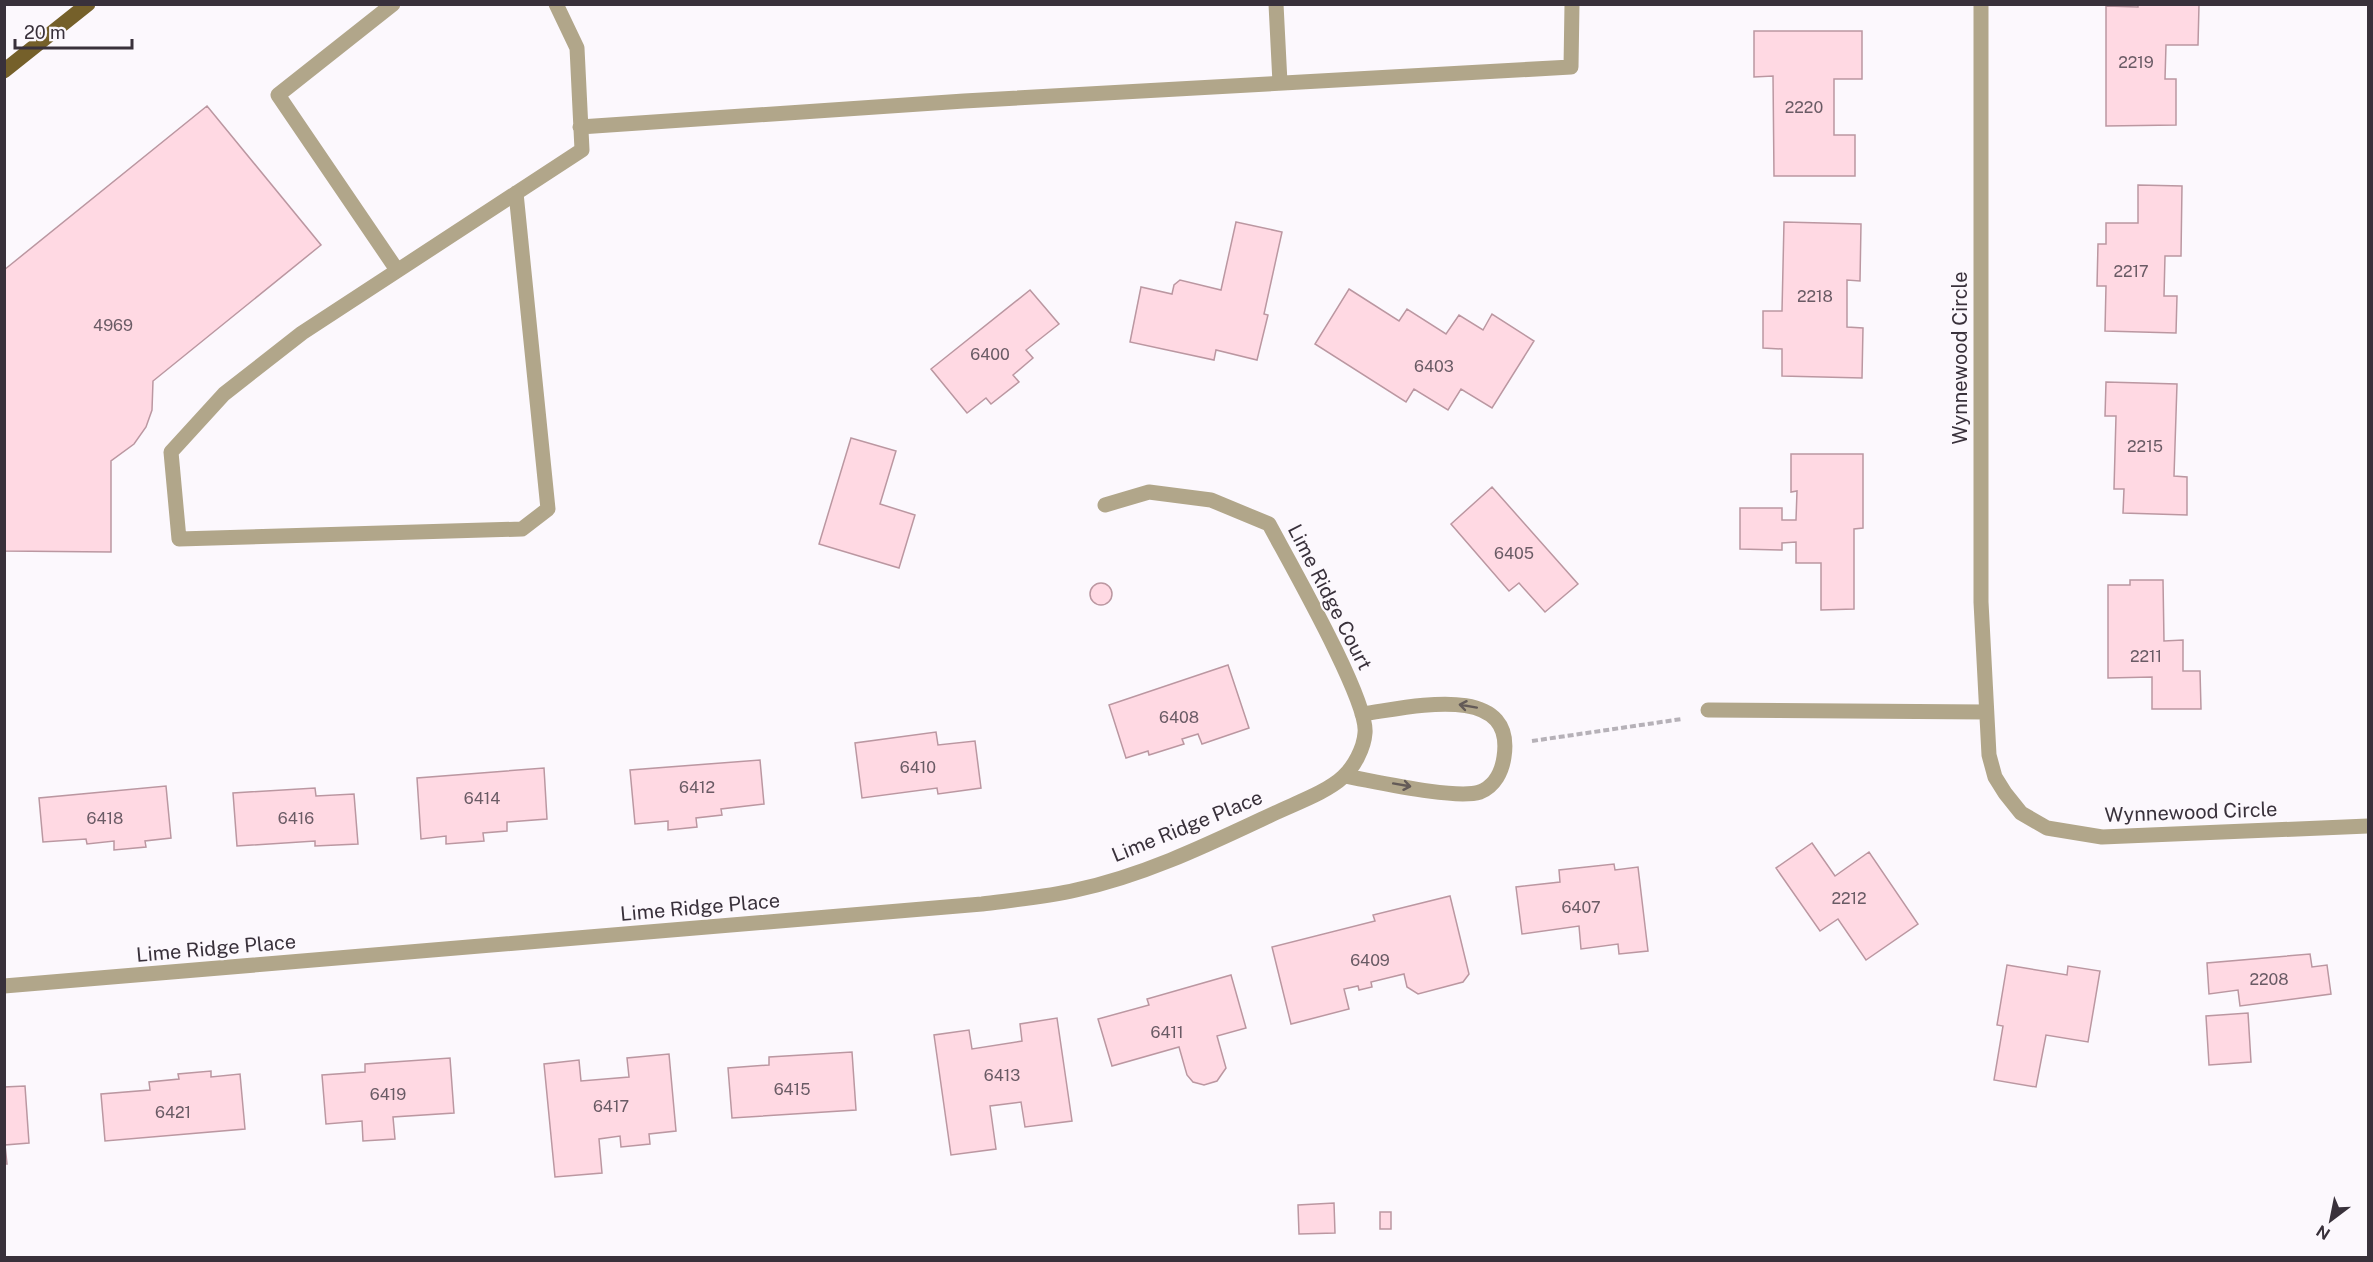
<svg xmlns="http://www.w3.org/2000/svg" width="2373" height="1262" font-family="'Public Sans',sans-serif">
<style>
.building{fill:#ffd9e3;stroke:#bb97a1;stroke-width:1.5}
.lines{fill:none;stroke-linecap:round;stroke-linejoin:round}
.path{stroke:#b6b1b8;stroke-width:4;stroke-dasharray:6 3;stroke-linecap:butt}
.minor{stroke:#b1a68a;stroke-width:15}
.major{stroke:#75602a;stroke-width:15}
.oneway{stroke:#635a57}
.labels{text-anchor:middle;stroke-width:4.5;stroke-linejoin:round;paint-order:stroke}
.number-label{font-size:16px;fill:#6a5b65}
.street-label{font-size:20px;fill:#39313b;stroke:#fcf8fd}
</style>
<rect width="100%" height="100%" fill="#fcf8fd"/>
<path class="building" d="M 2138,4 L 2199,5 L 2198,45 L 2166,45 L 2165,79 L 2176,79 L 2176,125 L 2106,126 L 2106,6 L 2138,7 Z
M 1754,31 L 1862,31 L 1862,79 L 1834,79 L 1834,135 L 1855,135 L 1855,176 L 1774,176 L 1773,76 L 1754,77 Z
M 207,106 L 321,245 L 153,381 L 152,410 L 146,427 L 134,444 L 111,461 L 111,552 L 4,551 L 4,270 Z
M 2138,185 L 2182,186 L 2181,256 L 2165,256 L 2164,296 L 2177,296 L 2176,333 L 2105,331 L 2106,286 L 2097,286 L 2098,244 L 2106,244 L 2106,223 L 2138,223 Z
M 1236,222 L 1282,232 L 1264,314 L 1268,315 L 1257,360 L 1216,350 L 1214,360 L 1130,342 L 1141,287 L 1172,294 L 1174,285 L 1180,280 L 1221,290 Z
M 1784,222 L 1861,224 L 1860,281 L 1847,280 L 1847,327 L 1863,328 L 1862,378 L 1782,376 L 1782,349 L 1763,348 L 1763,311 L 1782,311 Z
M 1349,289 L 1399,321 L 1407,309 L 1446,334 L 1459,315 L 1483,330 L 1492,314 L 1534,341 L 1492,408 L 1461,389 L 1448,410 L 1414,389 L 1406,402 L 1315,344 Z
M 1030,290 L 1059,324 L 1026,350 L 1033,358 L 1013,375 L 1019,382 L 991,404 L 986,398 L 967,413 L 931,369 Z
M 2106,382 L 2177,384 L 2174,476 L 2187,477 L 2187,515 L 2123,513 L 2124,489 L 2114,489 L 2116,416 L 2105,416 Z
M 851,438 L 896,451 L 880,504 L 915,515 L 899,568 L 819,544 Z
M 1791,454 L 1863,454 L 1863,528 L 1854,529 L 1854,609 L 1821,610 L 1821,563 L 1796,563 L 1796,542 L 1782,543 L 1782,550 L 1740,549 L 1740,508 L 1782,508 L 1782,520 L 1796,520 L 1797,491 L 1791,492 Z
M 1492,487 L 1578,584 L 1545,612 L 1519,583 L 1509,591 L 1451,524 Z
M 2130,580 L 2163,580 L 2164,641 L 2183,640 L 2183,671 L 2200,671 L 2201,709 L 2152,709 L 2152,677 L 2108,678 L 2108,585 L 2130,585 Z
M1090 594a11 11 0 1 1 22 0a11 11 0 1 1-22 0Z
M 1228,665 L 1249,728 L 1202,744 L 1198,734 L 1182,739 L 1184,744 L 1149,755 L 1148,751 L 1126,758 L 1109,705 Z
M 936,732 L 938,745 L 975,741 L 981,788 L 938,794 L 937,788 L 862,798 L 855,743 Z
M 760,760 L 764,804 L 721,809 L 722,815 L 696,818 L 697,827 L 668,830 L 668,821 L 635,824 L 630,770 Z
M 544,768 L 547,819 L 507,822 L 507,831 L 483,833 L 484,841 L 446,844 L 446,836 L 421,839 L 417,778 Z
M 166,786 L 171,838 L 145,841 L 146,847 L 114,850 L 114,841 L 87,844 L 86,839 L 43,842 L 39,798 Z
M 315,788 L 316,796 L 354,794 L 358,844 L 315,846 L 315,841 L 237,846 L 233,793 Z
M 1812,843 L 1835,876 L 1869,852 L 1918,924 L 1866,960 L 1838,919 L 1820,931 L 1776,868 Z
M 1614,864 L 1615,870 L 1638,867 L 1648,951 L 1619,954 L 1618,944 L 1581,949 L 1579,926 L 1522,934 L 1516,887 L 1560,882 L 1559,870 Z
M 1450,896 L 1469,974 L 1463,982 L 1418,994 L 1407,987 L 1404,974 L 1371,982 L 1372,987 L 1359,990 L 1358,986 L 1344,989 L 1349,1009 L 1291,1024 L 1272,947 L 1375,921 L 1373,915 Z
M 2310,954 L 2312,967 L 2327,965 L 2331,994 L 2240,1006 L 2238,990 L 2209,994 L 2207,963 Z
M 2007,965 L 2067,975 L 2068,966 L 2100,971 L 2088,1042 L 2046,1035 L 2036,1087 L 1994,1080 L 2003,1026 L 1997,1025 Z
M 1231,975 L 1246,1028 L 1217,1036 L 1226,1068 L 1217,1081 L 1204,1085 L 1193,1082 L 1187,1075 L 1179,1047 L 1112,1066 L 1098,1019 L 1149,1005 L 1147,999 Z
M 2248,1013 L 2251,1062 L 2209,1065 L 2206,1016 Z
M 1057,1018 L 1072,1121 L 1025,1127 L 1021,1102 L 990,1106 L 996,1149 L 951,1155 L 934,1035 L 969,1030 L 972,1049 L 1022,1041 L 1020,1024 Z
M 852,1052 L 856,1110 L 732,1118 L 728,1068 L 769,1065 L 769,1057 Z
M 669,1054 L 676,1131 L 649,1134 L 650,1144 L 621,1147 L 620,1136 L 599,1139 L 602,1173 L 555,1177 L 544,1064 L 579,1060 L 581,1081 L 629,1077 L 627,1058 Z
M 450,1058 L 454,1113 L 393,1117 L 395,1139 L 363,1141 L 362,1121 L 326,1124 L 322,1075 L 365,1072 L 365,1064 Z
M 211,1071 L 211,1077 L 240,1074 L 245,1129 L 105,1141 L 101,1094 L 150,1090 L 149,1082 L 179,1079 L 178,1074 Z
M 25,1086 L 29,1143 L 5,1145 L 7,1164 L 4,1164 L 4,1087 Z
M 1334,1203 L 1335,1233 L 1299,1234 L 1298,1205 Z
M 1380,1212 L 1391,1212 L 1391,1229 L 1380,1229 Z"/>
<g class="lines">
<path class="path" d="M 1532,741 L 1682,719"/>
<path class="minor" d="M 393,4 L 278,95 L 397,270
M 1276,4 L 1280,83
M 1981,4 L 1981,602 L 1989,755 L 1995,777 L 2005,793 L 2021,813 L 2047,828 L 2102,837 L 2368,826
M 580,127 L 964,101 L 1571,67 L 1572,4
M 516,193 L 548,509 L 522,529 L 179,539 L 171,452 L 224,394 L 302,333 L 582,150 L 577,48 L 556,4
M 1708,710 L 1986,712
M 1345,776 C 1374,781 1455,800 1480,792 C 1495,786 1502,771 1504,757 C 1516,679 1404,709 1362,714
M 4,986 L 982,904 C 1013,900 1046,897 1076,890 C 1146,875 1211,843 1275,813 C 1296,803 1327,792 1343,777 C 1354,767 1364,748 1365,733 C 1369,701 1288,560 1269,524 L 1211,500 L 1149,492 L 1105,505"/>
<path class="major" d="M 4,71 L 88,4"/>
</g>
<defs><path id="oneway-shaft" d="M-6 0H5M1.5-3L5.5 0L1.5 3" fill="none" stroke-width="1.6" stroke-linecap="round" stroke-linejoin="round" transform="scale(1.5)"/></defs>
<g class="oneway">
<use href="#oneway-shaft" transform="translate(1468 706) rotate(-170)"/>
<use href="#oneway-shaft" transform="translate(1402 785) rotate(10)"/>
</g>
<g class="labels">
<g class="number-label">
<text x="2136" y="68">2219</text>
<text x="1804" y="113">2220</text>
<text x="2131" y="277">2217</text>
<text x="1815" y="302">2218</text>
<text x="113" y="331">4969</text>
<text x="990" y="360">6400</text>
<text x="1434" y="372">6403</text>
<text x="2145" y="452">2215</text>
<text x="1514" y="559">6405</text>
<text x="2146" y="662">2211</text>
<text x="1179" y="723">6408</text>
<text x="918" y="773">6410</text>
<text x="697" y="793">6412</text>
<text x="482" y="804">6414</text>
<text x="105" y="824">6418</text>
<text x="296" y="824">6416</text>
<text x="1849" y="904">2212</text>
<text x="1581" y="913">6407</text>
<text x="1370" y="966">6409</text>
<text x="2269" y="985">2208</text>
<text x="1167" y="1038">6411</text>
<text x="1002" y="1081">6413</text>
<text x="792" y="1095">6415</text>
<text x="388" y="1100">6419</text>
<text x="611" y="1112">6417</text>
<text x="173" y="1118">6421</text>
</g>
<g class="street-label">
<text transform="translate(1960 358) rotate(-90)" y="7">Wynnewood Circle</text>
<text transform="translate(1330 597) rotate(63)" y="7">Lime Ridge Court</text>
<text transform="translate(2191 812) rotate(-2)" y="7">Wynnewood Circle</text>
<text transform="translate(1187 826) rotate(-22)" y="7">Lime Ridge Place</text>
<text transform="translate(700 907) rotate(-5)" y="7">Lime Ridge Place</text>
<text transform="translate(216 948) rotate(-5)" y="7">Lime Ridge Place</text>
</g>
</g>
<rect width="2373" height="1262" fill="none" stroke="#39313b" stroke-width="12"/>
<g transform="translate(2331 1220) rotate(212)" stroke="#fcf8fd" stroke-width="4.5" paint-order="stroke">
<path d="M0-4.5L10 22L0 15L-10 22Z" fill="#39313b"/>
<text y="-9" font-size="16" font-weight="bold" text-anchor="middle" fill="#39313b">N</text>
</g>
<path d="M15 39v9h117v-9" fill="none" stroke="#39313b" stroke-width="3"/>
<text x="24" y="39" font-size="18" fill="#39313b" stroke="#fcf8fd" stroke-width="4.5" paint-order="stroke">20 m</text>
</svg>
